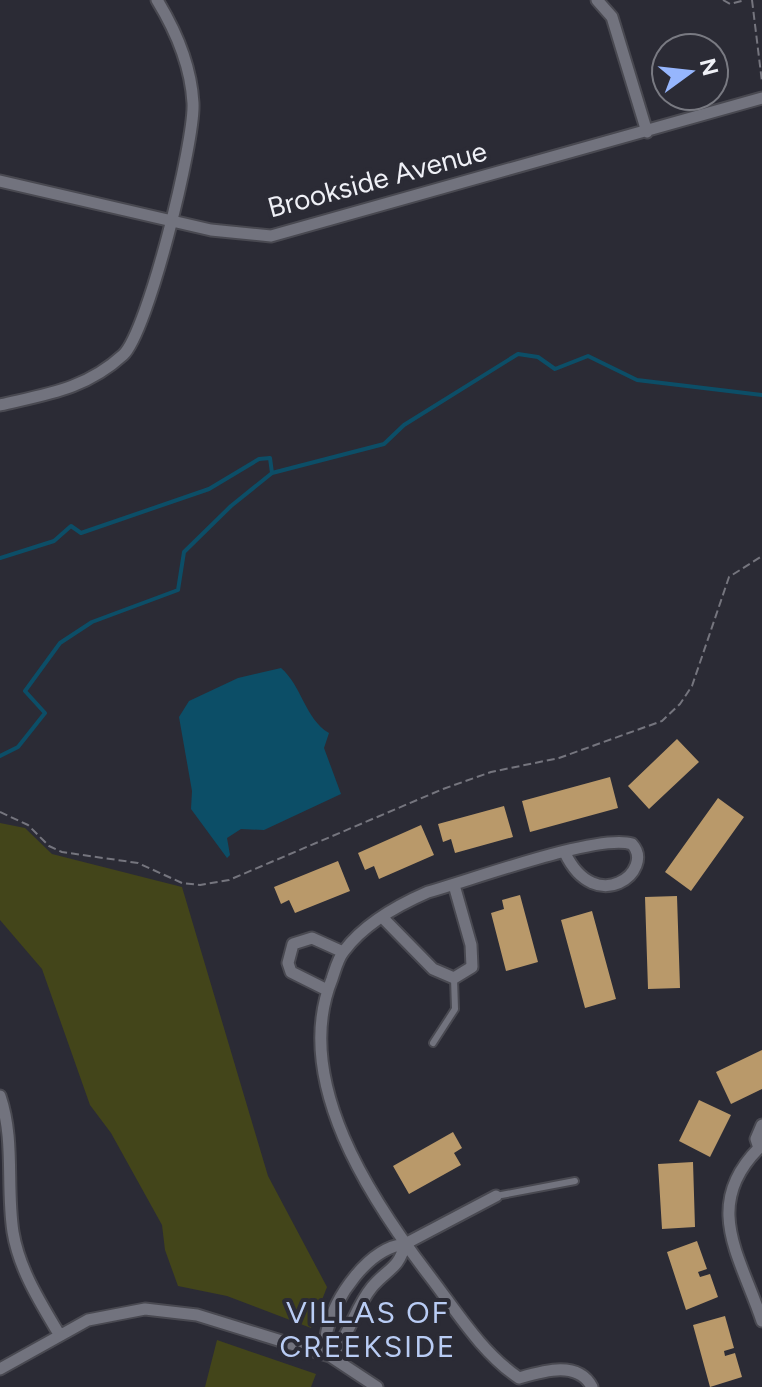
<svg xmlns="http://www.w3.org/2000/svg" width="762" height="1387" font-family="Figtree,sans-serif">
<style>
.green{fill:#43451a}
.water{fill:#0c4e67}
.lines{fill:none;stroke-linecap:round;stroke-linejoin:round}
.stream{stroke:#0c4e67;stroke-width:4}
.building{fill:#b9996a}
.lane-casing{stroke:#494951;stroke-width:10}
.street-casing{stroke:#494951;stroke-width:15}
.path{stroke:#75757e;stroke-width:2;stroke-dasharray:8 4;stroke-linecap:butt}
.lane{stroke:#72737e;stroke-width:6}
.street{stroke:#72737e;stroke-width:11}
.labels{text-anchor:middle;stroke-width:8;stroke-linejoin:round;paint-order:stroke}
.street-label{font-size:28px;fill:#eff0f6;stroke:#2b2b35}
.neighbourhood-label{font-size:30px;letter-spacing:2px;fill:#b9ccf4;stroke:#2b2b35}
</style>
<rect width="100%" height="100%" fill="#2b2b35"/>
<path class="green" d="M 0,823 L 25,828 L 52,854 L 182,887 L 268,1176 L 327,1287 L 311,1328 L 227,1296 L 178,1286 L 165,1250 L 162,1225 L 111,1133 L 90,1105 L 42,969 L 0,920 Z
M 217,1340 L 316,1374 L 311,1387 L 205,1387 Z"/>
<path class="water" d="M 281,668 C 302,686 305,719 329,733 L 324,748 L 341,794 L 264,830 L 241,829 L 227,838 L 230,855 L 227,858 L 191,809 L 192,791 L 179,717 L 189,701 L 238,678 Z"/>
<g class="lines">
<path class="stream" d="M 0,558 L 54,541 L 71,526 L 81,533 L 209,489 L 259,459 L 270,458 L 272,473
M 0,756 L 18,747 L 45,713 L 25,691 L 60,643 L 92,622 L 178,590 L 184,552 L 231,506 L 272,473 L 384,444 L 404,425 L 518,354 L 538,357 L 555,369 L 588,356 L 637,380 L 762,395"/>
</g>
<path class="building" d="M 677,739 L 699,762 L 649,809 L 628,786 Z
M 610,777 L 618,808 L 530,832 L 522,801 Z
M 718,798 L 744,817 L 691,891 L 665,872 Z
M 504,806 L 513,837 L 455,853 L 451,839 L 443,842 L 438,824 Z
M 421,825 L 434,855 L 379,879 L 374,866 L 365,870 L 358,853 Z
M 338,861 L 350,891 L 295,913 L 289,900 L 281,904 L 274,887 Z
M 520,895 L 538,962 L 506,971 L 491,913 L 504,909 L 502,900 Z
M 677,896 L 680,988 L 648,989 L 645,897 Z
M 592,911 L 616,999 L 585,1008 L 561,920 Z
M 762,1050 L 762,1089 L 731,1104 L 716,1072 Z
M 699,1100 L 731,1115 L 710,1157 L 679,1141 Z
M 453,1132 L 462,1148 L 454,1153 L 461,1165 L 409,1194 L 393,1166 Z
M 693,1162 L 695,1227 L 662,1229 L 658,1164 Z
M 697,1241 L 707,1269 L 698,1272 L 700,1277 L 710,1274 L 718,1297 L 686,1310 L 667,1252 Z
M 725,1316 L 734,1348 L 724,1351 L 725,1356 L 735,1353 L 742,1377 L 710,1387 L 693,1325 Z"/>
<g class="lines">
<defs>
<path id="lane" d="M 433,1043 L 455,1009 L 454,978
M 496,1196 L 575,1181"/>
<path id="street" d="M 597,0 L 612,17 L 647,132
M 0,181 L 211,230 L 271,236 L 762,98
M 0,405 C 47,394 86,389 123,355 C 148,332 195,141 193,103 C 191,67 176,31 157,0
M 565,853 C 596,918 656,870 632,844 C 598,833 469,881 428,892 C 398,905 364,924 344,951 C 338,958 335,970 332,979 C 291,1080 371,1200 431,1278 C 457,1312 482,1353 519,1378 C 543,1371 578,1360 592,1387
M 382,917 L 433,969 L 454,978 L 472,967 L 471,945 L 454,885
M 327,990 L 291,972 L 288,963 L 293,944 L 312,938 L 343,952
M 0,1096 C 15,1140 6,1186 13,1232 C 19,1269 40,1302 59,1334
M 759,1148 C 701,1206 741,1257 762,1321
M 759,1148 L 756,1139 L 762,1125
M 405,1244 C 399,1269 387,1269 372,1287 C 354,1309 350,1336 330,1356 C 328,1349 325,1339 327,1331 C 335,1297 368,1248 405,1244 L 496,1196
M 0,1369 L 88,1320 L 145,1309 L 197,1315 L 330,1356 L 377,1387"/>
</defs>
<use href="#lane" class="lane-casing"/>
<use href="#street" class="street-casing"/>
<path class="path" d="M 723,0 L 730,4 L 745,0
M 752,0 L 762,82
M 0,812 L 28,825 L 49,846 L 62,852 L 138,863 L 182,883 L 200,885 L 229,880 L 443,789 L 491,772 L 559,758 L 662,721 L 680,704 L 692,686 L 729,577 L 762,556"/>
<use href="#lane" class="lane"/>
<use href="#street" class="street"/>
</g>
<g class="labels">
<g class="street-label">
<text transform="translate(377 179) rotate(-15)" y="10">Brookside Avenue</text>
</g>
<g class="neighbourhood-label">
<text x="368" y="1323">VILLAS OF<tspan x="368" dy="34">CREEKSIDE</tspan></text>
</g>
</g>
<g transform="translate(690 72) rotate(75)"><circle r="38" fill="#2b2b35" stroke="#797a82" stroke-width="2"/>
<path d="M0-6L14 30L0 20L-14 30Z" fill="#96b6fd"/>
<text y="-12" font-size="22" font-weight="bold" text-anchor="middle" fill="#eff0f6">N</text>
</g>
</svg>
